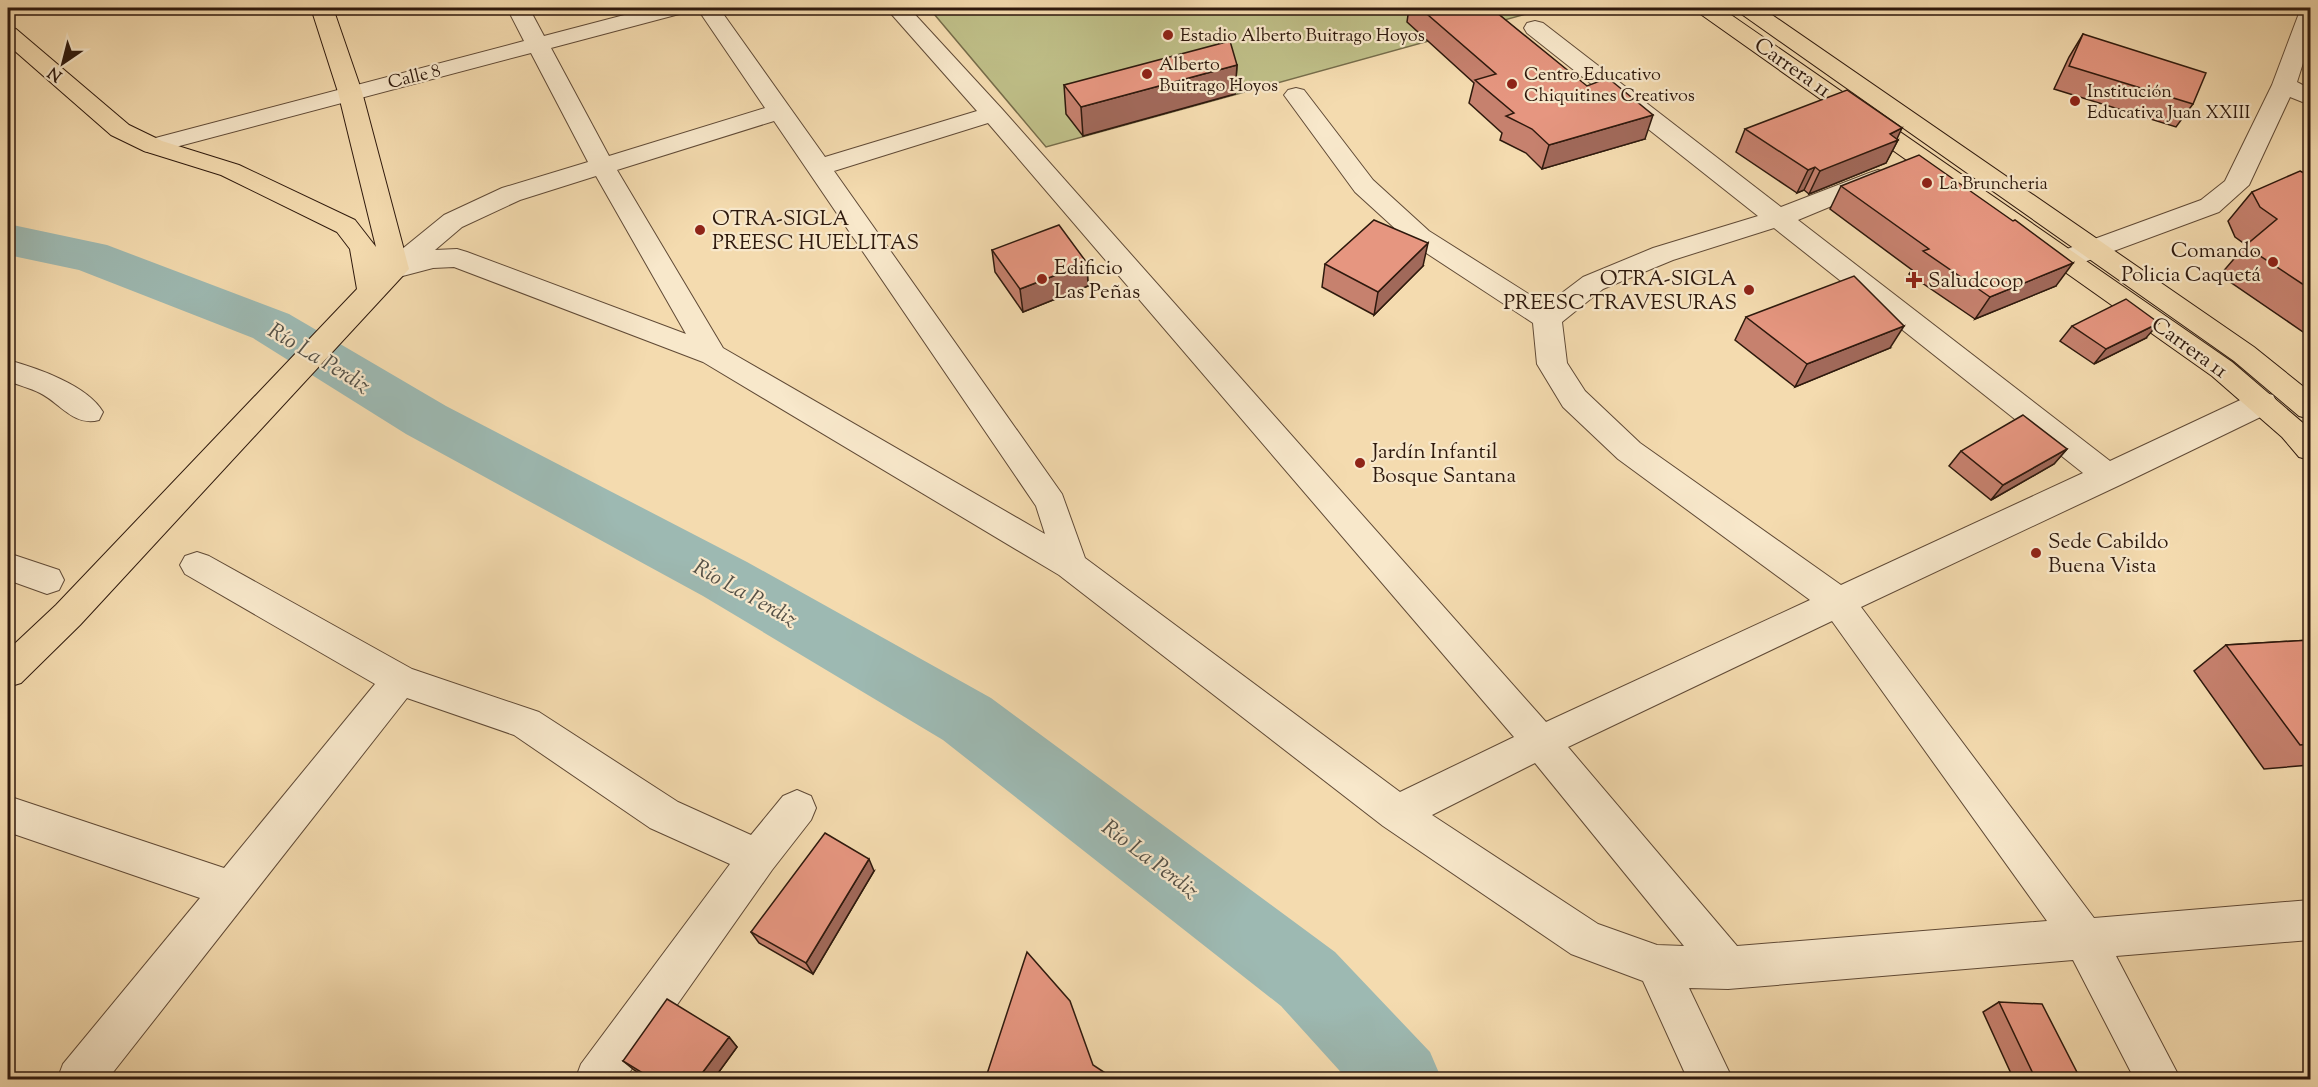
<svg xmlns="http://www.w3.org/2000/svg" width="2318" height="1087" font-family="'Sorts Mill Goudy',serif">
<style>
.green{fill:#bfbf88;stroke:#766c4a;stroke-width:1.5}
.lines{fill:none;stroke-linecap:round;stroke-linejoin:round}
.river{fill:#9db9b2;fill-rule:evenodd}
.minor-casing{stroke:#604a36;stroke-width:2}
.major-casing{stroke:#2e190d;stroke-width:2}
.minor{fill:#f8e8cb;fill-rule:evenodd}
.major{fill:#f4dbaf;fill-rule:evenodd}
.wall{fill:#c6816e;stroke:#2e190d;stroke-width:1.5}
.shaded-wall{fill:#a1695a;stroke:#2e190d;stroke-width:1.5}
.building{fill:#e69680;stroke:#2e190d;stroke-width:1.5}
.poi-dot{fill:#8f2418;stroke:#f8e8cb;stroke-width:2}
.labels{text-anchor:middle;stroke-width:4.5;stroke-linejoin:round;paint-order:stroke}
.far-poi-label{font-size:18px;fill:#2e190d;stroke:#f8e8cb;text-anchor:start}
.far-street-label{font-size:18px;fill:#2e190d;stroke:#f8e8cb}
.street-label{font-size:21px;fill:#2e190d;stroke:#f8e8cb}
.poi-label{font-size:21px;fill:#2e190d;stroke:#f8e8cb;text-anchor:start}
.water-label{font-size:22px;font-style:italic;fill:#555147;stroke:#f8e8cb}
</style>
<rect width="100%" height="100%" fill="#f4dbaf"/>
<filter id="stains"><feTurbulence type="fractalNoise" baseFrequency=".00333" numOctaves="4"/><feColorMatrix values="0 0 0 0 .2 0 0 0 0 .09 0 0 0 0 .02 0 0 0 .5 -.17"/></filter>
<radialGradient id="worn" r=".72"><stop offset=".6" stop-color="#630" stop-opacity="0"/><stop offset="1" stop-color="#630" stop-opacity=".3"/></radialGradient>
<path class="green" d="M 929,8 L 1548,8 L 1046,147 Z"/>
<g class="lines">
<path class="river" d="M 8,224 L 107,245 L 289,314 L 446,406 L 747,562 L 991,698 L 1335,952 L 1430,1052 L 1442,1080 L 1348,1080 L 1281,1006 L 943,740 L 703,596 L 406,434 L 253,338 L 79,270 L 8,255 Z"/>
<defs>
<path id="minor" d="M 507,8 L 529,8 L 544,36 L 651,8 L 686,8 L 683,13 L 551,48 L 609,156 L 765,108 L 697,8 L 719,8 L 825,157 L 977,111 L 886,8 L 909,8 L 1002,109 L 1546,722 L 1810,600 L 1618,459 L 1563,407 L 1537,364 L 1533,323 L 1411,243 L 1355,192 L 1284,95 L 1288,90 L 1296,88 L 1304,90 L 1373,180 L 1429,231 L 1546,305 L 1583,277 L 1653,248 L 1758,216 L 1527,33 L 1524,28 L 1527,23 L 1535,21 L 1543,23 L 1781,207 L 1869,173 L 1878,170 L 1887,173 L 1891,178 L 1887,183 L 1798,220 L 2110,461 L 2251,395 L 2262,392 L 2273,395 L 2277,403 L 2273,411 L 2120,485 L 1861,607 L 2094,918 L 2310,900 L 2310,940 L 2116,956 L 2181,1080 L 2135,1080 L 2073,960 L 1728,989 L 1689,988 L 1733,1080 L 1688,1080 L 1643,981 L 1571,954 L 1383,826 L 1059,575 L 703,362 L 454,267 L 433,268 L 395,278 L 385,275 L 381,269 L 385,263 L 444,215 L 502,188 L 588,162 L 531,53 L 153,153 L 144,151 L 141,146 L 144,141 L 524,41 ZM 774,121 L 1036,506 L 1045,534 L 723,348 L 617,170 ZM 988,123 L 1514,737 L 1400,792 L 1085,558 L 1062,494 L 834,171 ZM 596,176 L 686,334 L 467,252 L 457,249 L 435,250 L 462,227 L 520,200 ZM 1774,228 L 2083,473 L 1841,585 L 1640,443 L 1585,391 L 1567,363 L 1562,322 L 1603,289 L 1673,260 ZM 1832,621 L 2047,921 L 1737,946 L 1568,747 ZM 1535,763 L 1684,946 L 1657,945 L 1598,924 L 1432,815 Z
M 2301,8 L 2310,8 L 2310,41 L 2297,82 L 2310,89 L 2310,105 L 2290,97 L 2249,185 L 2219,212 L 2076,265 L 2066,268 L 2056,265 L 2052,259 L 2056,253 L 2201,200 L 2225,181 L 2272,85 Z
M 8,360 C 37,368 87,385 103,412 L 99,420 C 74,427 60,403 40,393 C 30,388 18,385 8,381 Z
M 197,552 L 209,556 L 412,669 L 539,712 L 678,802 L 751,835 L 783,796 L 797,790 L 811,796 L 816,808 L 811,820 L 772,870 L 624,1080 L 575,1080 L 581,1064 L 730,864 L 650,828 L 514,735 L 407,698 L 107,1080 L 57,1080 L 63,1064 L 200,898 L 8,832 L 8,796 L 224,868 L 375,684 L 185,574 L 180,565 L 185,556 Z
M 8,553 L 59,570 L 64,580 L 59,590 L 47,594 L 8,580 Z"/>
<path id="major" d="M 311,8 L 333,8 L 362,92 L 409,269 L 80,625 L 21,683 L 8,687 L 8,650 L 56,605 L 357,289 L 350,249 L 337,232 L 221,175 L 144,151 L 111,135 L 8,45 L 8,27 L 16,29 L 129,125 L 162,141 L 239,165 L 355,220 L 376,247 L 338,92 Z
M 1696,8 L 1721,8 L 2232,362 L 2310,429 L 2310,460 L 2299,457 L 2282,437 L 2212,376 L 1699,13 Z
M 1737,8 L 1762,8 L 2254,347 L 2310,392 L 2310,419 L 2299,416 L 2234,361 L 1740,13 Z"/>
</defs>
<use href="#minor" class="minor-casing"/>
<use href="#major" class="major-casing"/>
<use href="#minor" class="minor"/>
<use href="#major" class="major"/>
</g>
<path class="wall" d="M 1409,8 L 1491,8 L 1645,139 L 1542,169 L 1526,153 L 1500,140 L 1502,133 L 1469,103 L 1474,83 L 1407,22 Z
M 2083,34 L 2193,104 L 2176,127 L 2054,89 L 2069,57 Z
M 1237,65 L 1235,94 L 1083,136 L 1066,114 L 1064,85 Z
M 1745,129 L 1897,139 L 1898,140 L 1886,163 L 1809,194 L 1804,190 L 1797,193 L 1736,152 Z
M 2310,176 L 2310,333 L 2306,334 L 2220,275 L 2246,245 L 2235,237 L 2228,221 L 2252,192 Z
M 1841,186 L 2013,221 L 2056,286 L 1975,319 L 1909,274 L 1912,270 L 1830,209 Z
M 992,250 L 1087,263 L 1088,286 L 1023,312 L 995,272 Z
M 1325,264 L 1423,266 L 1374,315 L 1322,287 Z
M 1746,317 L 1890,348 L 1795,387 L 1735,340 Z
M 2072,326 L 2146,338 L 2094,364 L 2060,341 Z
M 2067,449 L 2054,464 L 1991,500 L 1949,466 L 1961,451 Z
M 2310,640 L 2310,765 L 2264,769 L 2194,671 L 2226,645 Z
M 874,871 L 813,974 L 759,943 L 751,932 Z
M 1999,1002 L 2081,1080 L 2014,1080 L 1983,1012 Z
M 729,1037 L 737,1047 L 713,1080 L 650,1080 L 634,1070 L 623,1061 Z"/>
<path class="shaded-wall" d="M 1237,65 L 1235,94 L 1083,136 L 1081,107 Z
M 1653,115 L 1645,139 L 1542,169 L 1549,145 Z
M 1902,128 L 1896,141 L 1898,140 L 1886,163 L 1809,194 L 1820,171 L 1890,134 Z
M 1815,167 L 1804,190 L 1797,193 L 1808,170 Z
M 1428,243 L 1423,266 L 1374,315 L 1378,292 Z
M 1087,263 L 1088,286 L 1023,312 L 1020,289 Z
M 2073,263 L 2056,286 L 1975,319 L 1990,297 Z
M 2159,323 L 2146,338 L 2094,364 L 2106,349 Z
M 1904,326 L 1890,348 L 1795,387 L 1807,364 Z
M 2067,449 L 2054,464 L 1991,500 L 2003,485 Z
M 869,859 L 874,871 L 813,974 L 806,963 Z
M 729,1037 L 737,1047 L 713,1080 L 697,1080 Z"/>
<path class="building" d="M 1420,8 L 1491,8 L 1587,86 L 1608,78 L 1653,115 L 1549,145 L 1532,129 L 1506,116 L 1514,113 L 1475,80 L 1496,74 Z
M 2083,34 L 2206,73 L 2193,104 L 2069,66 Z
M 1230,41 L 1237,65 L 1081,107 L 1064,85 Z
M 1847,90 L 1902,128 L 1890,134 L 1898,140 L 1820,171 L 1815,167 L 1808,170 L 1745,129 Z
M 1919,155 L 2013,221 L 2015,220 L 2073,263 L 1990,297 L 1923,251 L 1929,249 L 1841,186 Z
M 2300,171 L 2310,176 L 2310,289 L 2245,246 L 2277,219 L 2260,207 L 2252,192 Z
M 1374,220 L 1428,243 L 1378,292 L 1325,264 Z
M 1059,225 L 1087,263 L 1020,289 L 992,250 Z
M 1854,276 L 1904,326 L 1807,364 L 1746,317 Z
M 2126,299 L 2159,323 L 2106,349 L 2072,326 Z
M 2023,415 L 2067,449 L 2003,485 L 1961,451 Z
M 2310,640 L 2310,744 L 2300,745 L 2226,645 Z
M 825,833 L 869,859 L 806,963 L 751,932 Z
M 1027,952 L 1070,1001 L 1093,1065 L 1116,1080 L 985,1080 Z
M 667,999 L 729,1037 L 697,1080 L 654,1080 L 623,1061 Z
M 1999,1002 L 2042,1004 L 2081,1080 L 2036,1080 Z"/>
<g class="poi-dot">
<circle cx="1168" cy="35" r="6"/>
<circle cx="1147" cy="74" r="6"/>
<circle cx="1512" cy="84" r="6"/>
<circle cx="2075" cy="101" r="6"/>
<circle cx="1927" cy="183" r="6"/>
<circle cx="700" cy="230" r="6"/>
<circle cx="2273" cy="262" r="6"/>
<circle cx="1042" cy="279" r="6"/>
<path d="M1911 271h6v6h6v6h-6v6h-6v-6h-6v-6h6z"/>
<circle cx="1749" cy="290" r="6"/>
<circle cx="1360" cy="463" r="6"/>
<circle cx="2036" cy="553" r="6"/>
</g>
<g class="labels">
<g class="far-poi-label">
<text x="1180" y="41">Estadio Alberto Buitrago Hoyos</text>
<text x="1159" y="70">Alberto<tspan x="1159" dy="21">Buitrago Hoyos</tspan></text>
<text x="1524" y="80">Centro Educativo<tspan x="1524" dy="21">Chiquitines Creativos</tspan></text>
<text x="2087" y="97">Institución<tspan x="2087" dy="21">Educativa Juan XXIII</tspan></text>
<text x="1939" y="189">La Bruncheria</text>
</g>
<g class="far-street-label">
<text transform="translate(414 76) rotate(-14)" y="6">Calle 8</text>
</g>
<g class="street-label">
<text transform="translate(1793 67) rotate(35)" y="7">Carrera 11</text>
<text transform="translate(2190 347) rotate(36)" y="7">Carrera 11</text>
</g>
<g class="poi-label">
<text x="712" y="225">OTRA-SIGLA<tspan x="712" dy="24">PREESC HUELLITAS</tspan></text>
<text x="2261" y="257" text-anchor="end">Comando<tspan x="2261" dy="24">Policia Caquetá</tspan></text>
<text x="1054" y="274">Edificio<tspan x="1054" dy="24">Las Peñas</tspan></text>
<text x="1737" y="285" text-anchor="end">OTRA-SIGLA<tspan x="1737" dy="24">PREESC TRAVESURAS</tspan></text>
<text x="1928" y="287">Saludcoop</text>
<text x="1372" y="458">Jardín Infantil<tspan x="1372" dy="24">Bosque Santana</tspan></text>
<text x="2048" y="548">Sede Cabildo<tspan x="2048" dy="24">Buena Vista</tspan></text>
</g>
<g class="water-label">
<text transform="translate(320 357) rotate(31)" y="8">Río La Perdiz</text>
<text transform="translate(746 592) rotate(29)" y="8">Río La Perdiz</text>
<text transform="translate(1151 858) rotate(37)" y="8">Río La Perdiz</text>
</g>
</g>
<rect width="2318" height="1087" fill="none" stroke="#f4dbaf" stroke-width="30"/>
<rect x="9" y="9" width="2300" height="1069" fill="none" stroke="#2e190d" stroke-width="3"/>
<rect x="15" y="15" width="2288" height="1057" fill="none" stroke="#2e190d" stroke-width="1.5"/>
<g transform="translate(63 63) rotate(215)" stroke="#f8e8cb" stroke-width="4.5" paint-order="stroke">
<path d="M0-4.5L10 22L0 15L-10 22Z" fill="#2e190d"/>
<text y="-9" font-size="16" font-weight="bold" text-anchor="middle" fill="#2e190d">N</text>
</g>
<rect width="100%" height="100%" filter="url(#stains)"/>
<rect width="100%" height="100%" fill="url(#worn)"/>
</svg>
